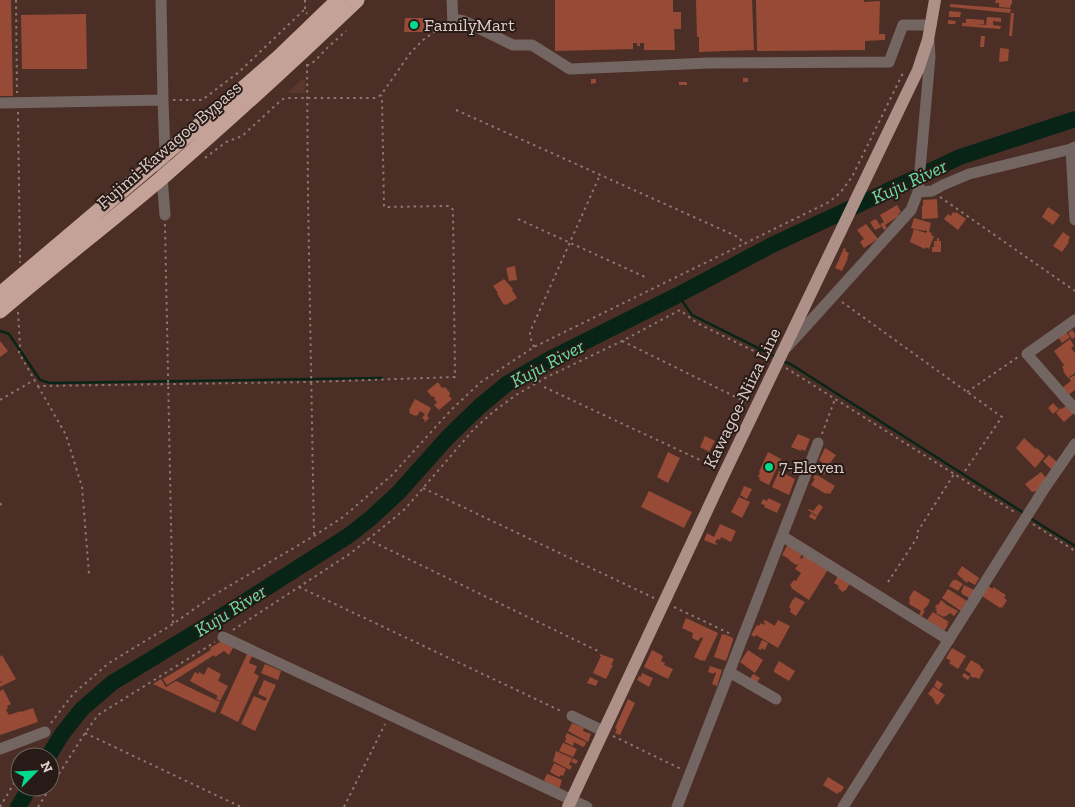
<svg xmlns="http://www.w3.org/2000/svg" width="1075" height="807" font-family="'Zilla Slab',serif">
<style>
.built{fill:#5a372d}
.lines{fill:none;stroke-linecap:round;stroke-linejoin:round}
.stream{stroke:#082416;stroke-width:2.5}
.river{stroke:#082416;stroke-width:16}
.building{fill:#974b36}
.path{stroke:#8e7670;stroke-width:2;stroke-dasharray:2.5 4;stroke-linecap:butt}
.minor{stroke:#736561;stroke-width:11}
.major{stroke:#ad9189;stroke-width:12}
.highway{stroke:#c4a298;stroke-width:15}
.poi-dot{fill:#05d98b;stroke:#281b17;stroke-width:2}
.labels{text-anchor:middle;stroke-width:4;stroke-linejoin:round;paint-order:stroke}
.poi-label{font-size:18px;fill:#dfcdc8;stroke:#281b17;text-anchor:start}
.street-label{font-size:18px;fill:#dfcdc8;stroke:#281b17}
.water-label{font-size:19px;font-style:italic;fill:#6bdfa3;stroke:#281b17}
</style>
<rect width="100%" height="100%" fill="#4b2f27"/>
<path class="built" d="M 302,79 L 305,80 L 305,93 L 287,93 Z"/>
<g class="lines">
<path class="stream" d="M 678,295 L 692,315 L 776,357
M 0,331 L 9,334 L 40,380 L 50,383 L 382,378
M 783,361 L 792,365 L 1024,513
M 1030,518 L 1075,546"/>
<path class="river" d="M 48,757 L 62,734 L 82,709 L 112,683 L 222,616 L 348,536 L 371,518 L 399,492 L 447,438 L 480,406 L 508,383 L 550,359 L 678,295 L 772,245 L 960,157 L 1075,119
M 18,807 L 30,787"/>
</g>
<path class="building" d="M 0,0 L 11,0 L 13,96 L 0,96 Z
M 555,0 L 673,0 L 673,12 L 681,12 L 681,29 L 674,29 L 675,50 L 644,50 L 644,43 L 640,43 L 640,46 L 637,46 L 637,43 L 633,43 L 633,49 L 555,51 Z
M 696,0 L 752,0 L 754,50 L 699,52 L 699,37 L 697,37 Z
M 756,0 L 864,0 L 864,2 L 880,1 L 879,34 L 885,34 L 885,40 L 865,41 L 865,50 L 757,51 Z
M 996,0 L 1012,0 L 1012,4 L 1011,4 L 1010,8 L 999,7 L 999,3 L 995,3 Z
M 950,4 L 1011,9 L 1010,13 L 950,7 Z
M 949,11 L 961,12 L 960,17 L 949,17 Z
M 1011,13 L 1014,13 L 1012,36 L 1009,36 Z
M 86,14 L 87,69 L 22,69 L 21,15 Z
M 987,17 L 1001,18 L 1001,22 L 993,21 L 993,25 L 1001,26 L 1000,29 L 962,26 L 962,23 L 966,23 L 966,19 L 972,19 L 972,23 L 972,19 L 984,20 L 984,24 L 977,24 L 986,25 Z
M 405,18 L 428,18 L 428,32 L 404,32 Z
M 948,20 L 956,21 L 955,24 L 948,24 Z
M 981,36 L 985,36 L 984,47 L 980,47 Z
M 1000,48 L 1009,49 L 1008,61 L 999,62 Z
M 743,78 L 748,78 L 748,82 L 743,82 Z
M 591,79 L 596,79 L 596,83 L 591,84 Z
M 679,82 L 687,82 L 687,85 L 679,85 Z
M 937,199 L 938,218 L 922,219 L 922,206 L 923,206 L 923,200 Z
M 897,205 L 901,212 L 898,214 L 899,216 L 885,225 L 887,228 L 884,230 L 880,224 L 884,222 L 880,215 Z
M 1048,207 L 1060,215 L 1053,225 L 1042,217 Z
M 953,212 L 955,213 L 956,212 L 966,219 L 958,230 L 944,219 L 948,214 L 951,216 Z
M 914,218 L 931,223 L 929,232 L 932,233 L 931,235 L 934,236 L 929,249 L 926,247 L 925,249 L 910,242 L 914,229 L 926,233 L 927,231 L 925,230 L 925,231 L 911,228 Z
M 876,219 L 881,227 L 875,230 L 870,222 Z
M 866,224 L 878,239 L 864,248 L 860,242 L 864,239 L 857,230 Z
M 1063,232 L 1070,237 L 1068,241 L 1069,242 L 1062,252 L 1053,246 Z
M 937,238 L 939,238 L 939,241 L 941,241 L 941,252 L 932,252 L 932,247 L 934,247 L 934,241 L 937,241 Z
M 844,248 L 846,249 L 845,251 L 849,253 L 847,258 L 848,258 L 842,271 L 835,268 Z
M 515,266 L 517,280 L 509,281 L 506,268 Z
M 504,279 L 513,289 L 512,290 L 517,298 L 506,305 L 506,304 L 504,305 L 499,297 L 497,293 L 498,293 L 493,286 Z
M 1072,330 L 1075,334 L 1075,337 L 1072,339 L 1068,333 Z
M 1065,331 L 1070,337 L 1062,343 L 1058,337 Z
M 1070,339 L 1074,346 L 1071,348 L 1075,353 L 1075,373 L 1068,378 L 1063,371 L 1064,370 L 1062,367 L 1064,365 L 1054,351 Z
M 0,341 L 8,351 L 0,357 Z
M 1075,375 L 1075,390 L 1068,395 L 1063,387 L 1071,381 L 1069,378 Z
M 438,382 L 442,388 L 445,387 L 450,393 L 449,396 L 452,399 L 439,410 L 434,405 L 437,402 L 434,399 L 435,398 L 433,396 L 432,397 L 427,391 Z
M 415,399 L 431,408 L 427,416 L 429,418 L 425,422 L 424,421 L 425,420 L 422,418 L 425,414 L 420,411 L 417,416 L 416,415 L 415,416 L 409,413 L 410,411 L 409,410 Z
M 1053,403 L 1059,409 L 1053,414 L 1048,408 Z
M 1066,406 L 1073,414 L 1064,422 L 1056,413 L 1061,408 L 1062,409 Z
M 798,434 L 810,439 L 805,451 L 801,449 L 801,451 L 791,447 Z
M 705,436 L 715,441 L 709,452 L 700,447 Z
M 1024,438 L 1036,449 L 1037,448 L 1045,456 L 1035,468 L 1016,448 Z
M 716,442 L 726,447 L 721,457 L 716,456 L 711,453 Z
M 825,448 L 836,455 L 828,466 L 825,464 L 825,465 L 819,460 Z
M 668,452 L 680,458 L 668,483 L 657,477 Z
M 768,452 L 781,459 L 769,485 L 759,480 L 760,478 L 758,477 L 760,473 L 759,472 Z
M 1049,455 L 1058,463 L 1052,470 L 1043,461 Z
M 793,466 L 800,469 L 797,475 L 790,472 Z
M 820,467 L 826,471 L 824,475 L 818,471 Z
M 779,471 L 795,479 L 789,495 L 772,487 Z
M 1041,472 L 1048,480 L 1036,491 L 1032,492 L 1025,484 Z
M 815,475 L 817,476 L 817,475 L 835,486 L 830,494 L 827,493 L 826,494 L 811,485 L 815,479 L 813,478 Z
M 744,486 L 752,489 L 747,499 L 740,495 Z
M 649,491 L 692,512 L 684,528 L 641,507 Z
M 739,497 L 750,502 L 742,518 L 731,512 Z
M 768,498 L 781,504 L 777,513 L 764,507 L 765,505 L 761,504 L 763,499 L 767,501 Z
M 819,504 L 823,507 L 817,516 L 808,510 L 809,509 L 813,511 Z
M 811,513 L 817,517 L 815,520 L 809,517 Z
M 720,524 L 736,531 L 731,542 L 721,537 L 720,540 L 717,539 L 715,543 L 717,543 L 716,545 L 704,540 L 707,533 L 714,537 Z
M 788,544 L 803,553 L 800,558 L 802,559 L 805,553 L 829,568 L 809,600 L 791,588 L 792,587 L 790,585 L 794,580 L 796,581 L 801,573 L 795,569 L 799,563 L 796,565 L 789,560 L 789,559 L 782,555 Z
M 962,566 L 979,578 L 975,585 L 968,581 L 967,583 L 957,574 Z
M 838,576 L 850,583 L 846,590 L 845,590 L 843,592 L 838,588 L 839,586 L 834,583 Z
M 955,579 L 963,584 L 958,591 L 949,586 L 953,580 L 954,581 Z
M 964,585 L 976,591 L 971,599 L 962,594 L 962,593 L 961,592 Z
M 988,586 L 993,589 L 993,587 L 1006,595 L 1004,598 L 1007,600 L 1002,608 L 1001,607 L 1000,608 L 982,596 Z
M 948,589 L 967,601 L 961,611 L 942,598 Z
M 914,590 L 930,600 L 928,605 L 923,610 L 925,611 L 921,617 L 919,615 L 921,611 L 909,604 L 910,603 L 909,603 L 910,600 L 909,598 Z
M 795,597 L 805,602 L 796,616 L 790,612 L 791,609 L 789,607 L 793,599 L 794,600 Z
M 941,600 L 945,603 L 945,604 L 958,611 L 954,616 L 950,613 L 946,616 L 945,616 L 944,617 L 936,613 L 937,611 L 935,610 L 937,608 L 935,607 L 937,604 L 938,605 Z
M 933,612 L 949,622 L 947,624 L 948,625 L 944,631 L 927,620 Z
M 686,618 L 718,633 L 705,661 L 702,660 L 702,661 L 694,657 L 703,638 L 701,637 L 698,641 L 692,638 L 693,633 L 682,628 Z
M 765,620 L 775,626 L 766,641 L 756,635 L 755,637 L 751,635 L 757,625 L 759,626 L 761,623 L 764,625 L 765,623 L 763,622 Z
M 778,620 L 790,626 L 778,648 L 766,641 Z
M 722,634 L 724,635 L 724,634 L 733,638 L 733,640 L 726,661 L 714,657 Z
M 762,640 L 768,643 L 765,650 L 762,648 L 761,650 L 758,649 Z
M 222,641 L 233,648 L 229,655 L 224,651 L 215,657 L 214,655 L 167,685 L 163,679 L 211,650 L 210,648 Z
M 952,648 L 966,656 L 958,669 L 949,663 L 951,661 L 946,658 Z
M 652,650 L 663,656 L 661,661 L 665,663 L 664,665 L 673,669 L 668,679 L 644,667 Z
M 748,650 L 763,660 L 755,673 L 740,662 Z
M 247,654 L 252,656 L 249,663 L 257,666 L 254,673 L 259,676 L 238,722 L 220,713 Z
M 600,654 L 614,659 L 611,665 L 613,665 L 606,679 L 593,673 L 601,656 L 600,656 Z
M 2,655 L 16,679 L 0,687 L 0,683 L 2,682 L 2,681 L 0,682 L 0,657 Z
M 971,660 L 981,666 L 980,667 L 984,670 L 979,679 L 975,677 L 974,678 L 970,676 L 971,674 L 965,670 Z
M 779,661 L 795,671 L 789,681 L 774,672 L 774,670 Z
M 265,664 L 281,671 L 278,680 L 261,673 Z
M 710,666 L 722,670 L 717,686 L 712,684 L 716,673 L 714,672 L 714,674 L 708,672 Z
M 208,667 L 221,674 L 218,681 L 228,686 L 220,701 L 216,699 L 218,696 L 190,681 L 195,672 L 198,674 L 199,672 L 204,675 Z
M 642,673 L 653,678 L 649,687 L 637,680 L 639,676 L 641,677 Z
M 964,673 L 970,677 L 968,680 L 962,676 Z
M 753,674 L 760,678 L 756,684 L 749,680 Z
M 590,677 L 598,681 L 596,686 L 587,683 Z
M 161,679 L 166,687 L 176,681 L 220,702 L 215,713 L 153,684 Z
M 264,680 L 276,685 L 255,731 L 241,724 L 254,696 L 265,701 L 267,698 L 258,694 Z
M 937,680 L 943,684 L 939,690 L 934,686 Z
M 933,687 L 945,695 L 938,705 L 934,702 L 935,701 L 932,697 L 928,694 Z
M 3,689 L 11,704 L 7,706 L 8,708 L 6,710 L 9,715 L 21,711 L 21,712 L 33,708 L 38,722 L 0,735 L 0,691 Z
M 628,699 L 635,703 L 620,735 L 615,733 L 617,729 L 615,728 Z
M 572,723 L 584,728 L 583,731 L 591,734 L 588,742 L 568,731 Z
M 567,733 L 586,742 L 585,746 L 584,746 L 583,747 L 574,742 L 573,746 L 565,742 L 566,738 L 565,737 Z
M 563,743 L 564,743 L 577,749 L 573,757 L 559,751 Z
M 556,751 L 572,758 L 569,765 L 572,766 L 570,770 L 553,761 Z
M 573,758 L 578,761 L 576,764 L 571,762 Z
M 554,763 L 566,769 L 563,776 L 561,775 L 559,777 L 550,772 Z
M 547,774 L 548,774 L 562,780 L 559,790 L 545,781 L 544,780 Z
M 828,777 L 844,787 L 840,793 L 839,792 L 837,794 L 823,785 Z"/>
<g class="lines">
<path class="path" d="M 16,0 L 17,93
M 305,0 L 305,9 L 307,14
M 307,64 L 308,197 L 314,536
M 307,66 L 315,61 L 326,49 L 346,31
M 173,100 L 202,100 L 239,72 L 305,9
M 456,110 L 736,236 L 746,244
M 18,112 L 20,263
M 205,158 L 226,142 L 242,136 L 263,117 L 278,103 L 283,99 L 290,98 L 375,98 L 381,95 L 411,52 L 423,40 L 444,25
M 940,197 L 1075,291
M 518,219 L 645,277
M 165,224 L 173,624
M 842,302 L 1002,417 L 965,471
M 18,312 L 20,345 L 19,353 L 38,386 L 311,382 L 455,377 L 453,210 L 451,207 L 448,206 L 384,207 L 382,98 L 381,95
M 622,341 L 746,402
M 534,347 L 530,337 L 530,332 L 600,175
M 786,368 L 1016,513
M 38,386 L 66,435 L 82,487 L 89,574
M 544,387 L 717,468
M 967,392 L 1018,357
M 0,400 L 34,380
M 822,434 L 835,399
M 423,488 L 654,598
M 0,503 L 2,506
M 1033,524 L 1075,551
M 367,539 L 600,652
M 888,582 L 917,538 L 918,531 L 954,474
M 299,587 L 563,712
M 674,607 L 733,635
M 233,630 L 351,553 L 387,524 L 405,509 L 474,429 L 493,412 L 516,395 L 547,377 L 622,341 L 680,310 L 697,323 L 768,358
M 51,723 L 73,694 L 109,663 L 173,624 L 214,595 L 314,536 L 343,517 L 392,475 L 452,409 L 481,382 L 534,347 L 829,202 L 840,193 L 852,177 L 903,73 L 904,72
M 85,733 L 241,807
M 613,736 L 681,769
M 30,757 L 36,746
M 0,807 L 20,773
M 38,807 L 85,733 L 98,715 L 215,642
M 344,807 L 385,724"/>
<path class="minor" d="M 161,0 L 163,100 L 165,154 L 162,177 L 165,215
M 452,0 L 453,27
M 453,19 L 464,21 L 513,45 L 532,45 L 570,69 L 709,63 L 889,62 L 903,25 L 931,25
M 0,103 L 163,100
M 1071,149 L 1075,220
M 918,192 L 932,191 L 943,185 L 969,174 L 1071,149 L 1075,147
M 1075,320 L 1027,354 L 1075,409
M 787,347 L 911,210 L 918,192 L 930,57 L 929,41
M 782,536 L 949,640
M 223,637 L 587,807
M 729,672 L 776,699
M 572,716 L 603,731
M 0,749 L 45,732
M 677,807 L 818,443
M 843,807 L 1044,489 L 1075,444"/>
<path class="major" d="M 568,807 L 725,472 L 918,70 L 928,40 L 935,0"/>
<path class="highway" d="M 0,294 L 248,84 L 279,57 L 338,0
M 0,311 C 54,265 110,222 164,176 C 230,119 294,60 357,0"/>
</g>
<g class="poi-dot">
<circle cx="414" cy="25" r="5"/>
<circle cx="769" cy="467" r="5"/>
</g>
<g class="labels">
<g class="poi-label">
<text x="424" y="31">FamilyMart</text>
<text x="779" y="473">7-Eleven</text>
</g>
<g class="street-label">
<text transform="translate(169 145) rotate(-41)" y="6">Fujimi-Kawagoe Bypass</text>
<text transform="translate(742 398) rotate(-64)" y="6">Kawagoe-Niiza Line</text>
</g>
<g class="water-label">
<text transform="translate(909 181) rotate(-25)" y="7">Kuju River</text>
<text transform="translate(547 363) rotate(-28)" y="7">Kuju River</text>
<text transform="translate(230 610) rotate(-32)" y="7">Kuju River</text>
</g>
</g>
<g transform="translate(35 772) rotate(66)"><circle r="24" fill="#281b17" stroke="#71625e"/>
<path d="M0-4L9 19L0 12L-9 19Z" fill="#05d98b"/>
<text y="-8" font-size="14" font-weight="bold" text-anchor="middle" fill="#dfcdc8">N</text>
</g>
</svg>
